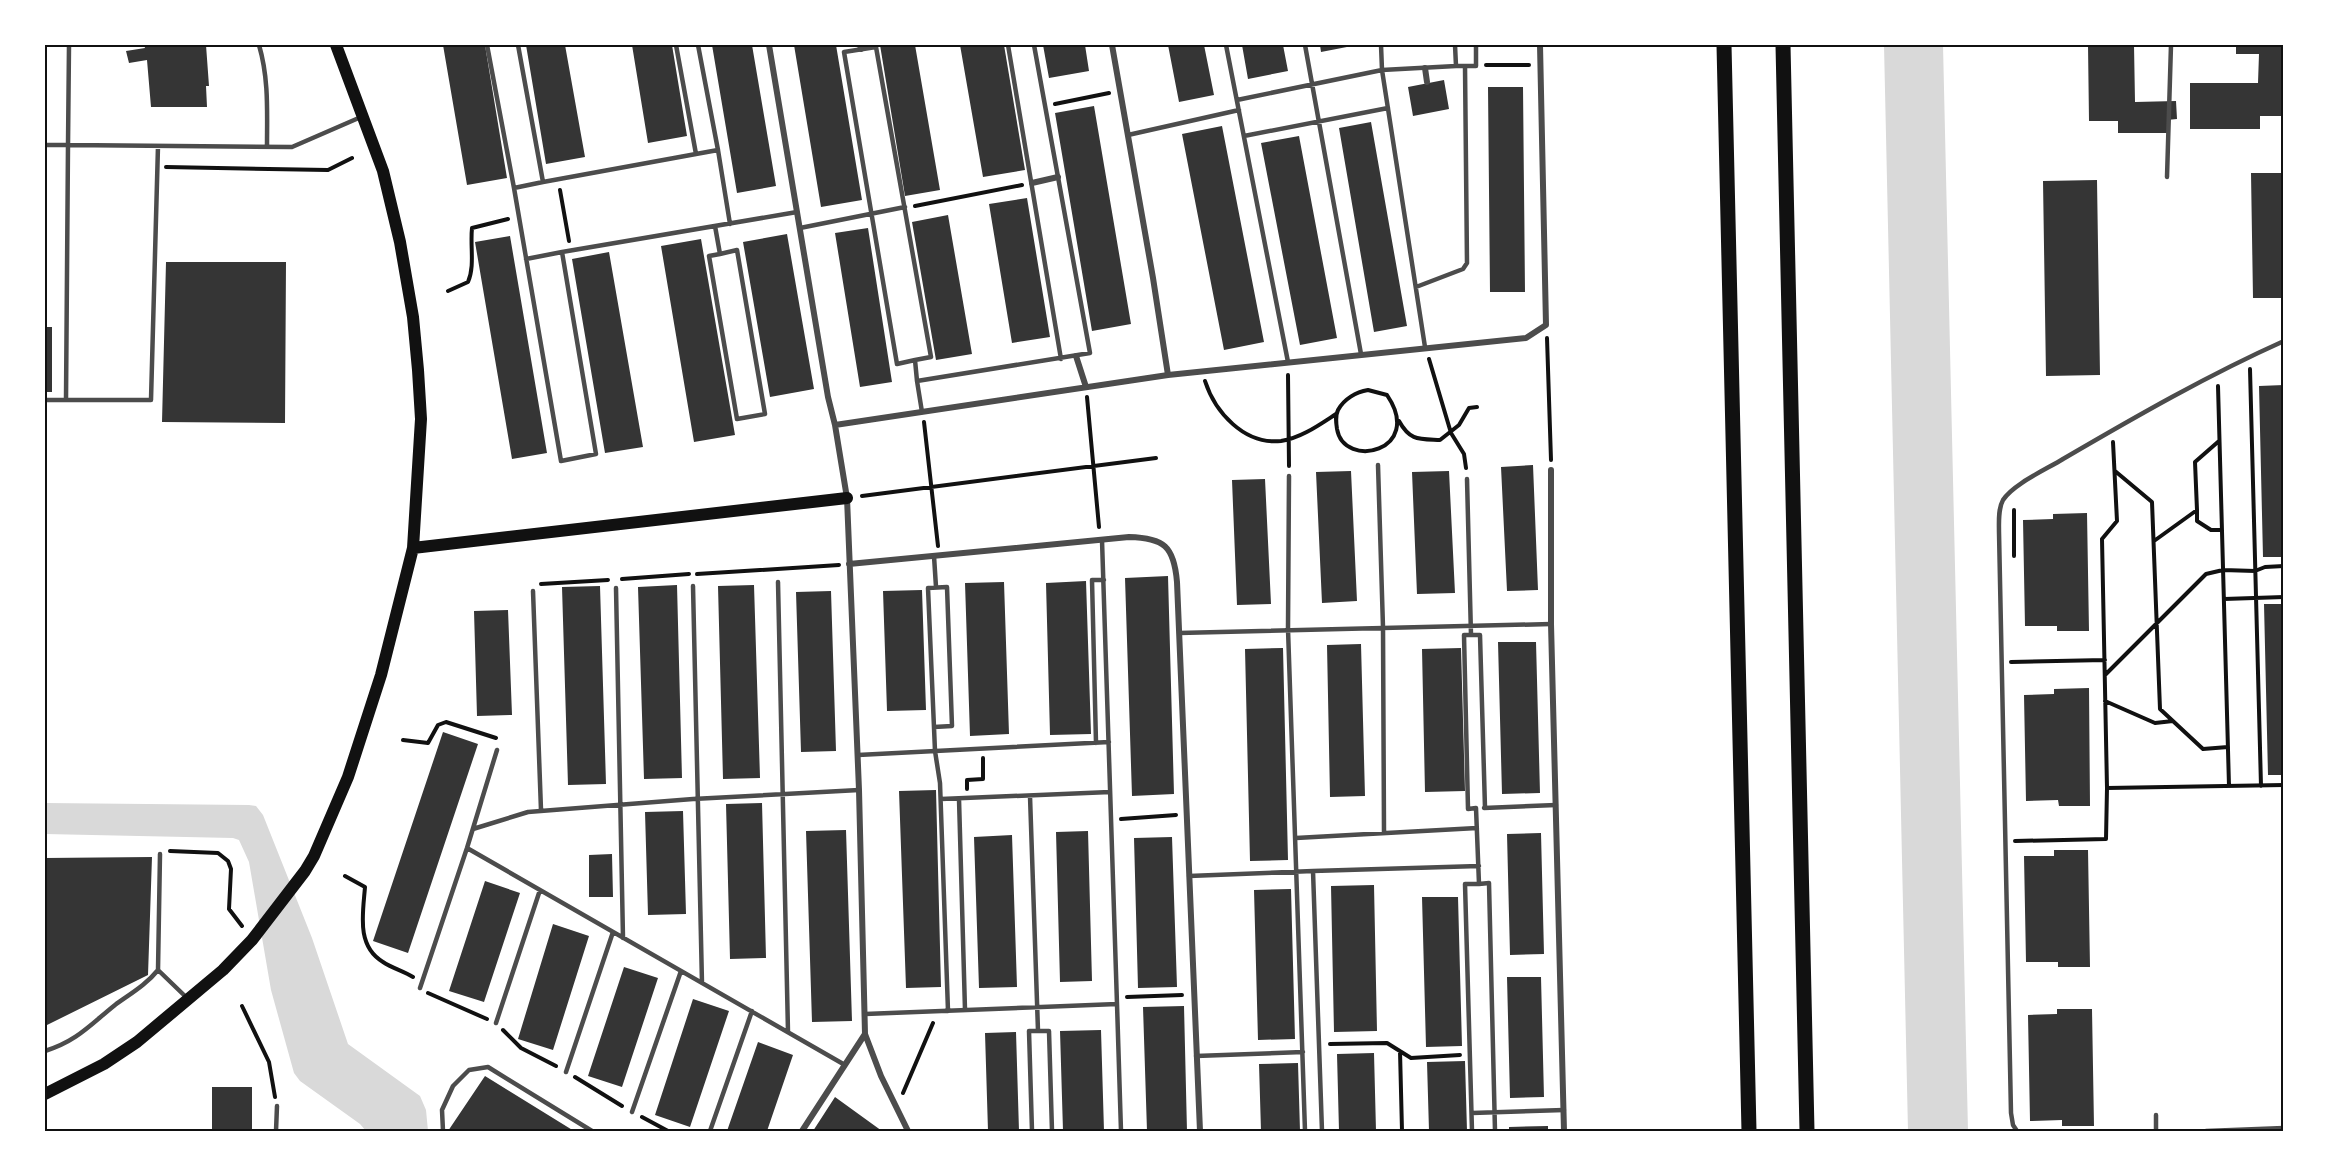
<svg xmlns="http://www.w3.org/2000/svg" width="2329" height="1176" font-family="'Sofia Sans Condensed',sans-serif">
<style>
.water{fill:#d9d9d9}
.building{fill:#353535}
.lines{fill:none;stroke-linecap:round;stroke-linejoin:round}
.path{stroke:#111;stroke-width:4}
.service{stroke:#4c4c4c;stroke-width:4.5}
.minor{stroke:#4c4c4c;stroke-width:6}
.secondary{stroke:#111;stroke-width:12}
.primary{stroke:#111;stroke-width:15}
.neatline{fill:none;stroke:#111;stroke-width:2}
</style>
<rect width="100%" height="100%" fill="#fff"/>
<path class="water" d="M 1884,45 L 1943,45 L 1968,1131 L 1908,1131 Z
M 45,803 L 249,805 L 256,806 L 263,815 L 312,938 L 348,1044 L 420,1096 L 426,1110 L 428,1131 L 366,1131 L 360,1124 L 300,1081 L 294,1073 L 271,990 L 249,862 L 239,840 L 233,838 L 45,834 Z"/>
<path class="building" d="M 144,45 L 206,45 L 209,86 L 206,86 L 207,107 L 151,107 L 147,60 L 129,63 L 126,51 L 145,48 Z
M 443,45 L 485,45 L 507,178 L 467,185 Z
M 526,45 L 565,45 L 585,157 L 546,164 Z
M 632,45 L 672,45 L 687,136 L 648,143 Z
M 712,45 L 752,45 L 776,186 L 737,193 Z
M 794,45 L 836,45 L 862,200 L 821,207 Z
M 880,45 L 915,45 L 940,190 L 905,196 Z
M 960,45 L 1004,45 L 1025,170 L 983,177 Z
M 1043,45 L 1085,45 L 1089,71 L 1049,78 Z
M 1168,45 L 1204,45 L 1214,95 L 1179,102 Z
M 1242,45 L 1283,45 L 1288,71 L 1248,79 Z
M 1320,45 L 1352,45 L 1352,46 L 1321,52 Z
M 2088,45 L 2134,45 L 2135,102 L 2176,101 L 2177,119 L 2167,120 L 2167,133 L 2118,133 L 2118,121 L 2089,121 Z
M 2236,45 L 2284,45 L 2284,116 L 2260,116 L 2260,129 L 2190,129 L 2190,83 L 2258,83 L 2259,54 L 2236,54 Z
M 1444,80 L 1449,109 L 1413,116 L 1408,87 Z
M 1488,87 L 1523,87 L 1525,292 L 1490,292 Z
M 1094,106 L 1131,324 L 1092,331 L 1055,113 Z
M 1371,122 L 1407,326 L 1374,332 L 1339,128 Z
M 1222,126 L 1264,342 L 1224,350 L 1182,134 Z
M 1299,136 L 1337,338 L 1300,345 L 1261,143 Z
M 2251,173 L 2284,173 L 2284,298 L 2253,298 Z
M 2097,180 L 2100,375 L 2046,376 L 2043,181 Z
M 1027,198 L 1050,337 L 1012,343 L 989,204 Z
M 948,215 L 972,354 L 936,360 L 912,222 Z
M 868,228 L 892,382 L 860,387 L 835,233 Z
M 787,234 L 814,389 L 770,397 L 743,242 Z
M 510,236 L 547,453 L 512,459 L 475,242 Z
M 701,239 L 735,435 L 694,442 L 661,246 Z
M 609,252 L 643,447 L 605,453 L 572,259 Z
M 166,262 L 286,262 L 285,423 L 162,422 Z
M 45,327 L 52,327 L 52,392 L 45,392 Z
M 2284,385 L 2284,557 L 2263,557 L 2259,386 Z
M 1533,465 L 1538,590 L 1507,591 L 1501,467 Z
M 1351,471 L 1357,601 L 1322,603 L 1316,472 Z
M 1449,471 L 1455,593 L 1417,594 L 1412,472 Z
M 1265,479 L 1271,604 L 1237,605 L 1232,480 Z
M 2087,513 L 2089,631 L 2057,631 L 2057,626 L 2025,626 L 2023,520 L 2053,519 L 2053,514 Z
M 1168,576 L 1174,794 L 1132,796 L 1125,578 Z
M 1086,581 L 1091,734 L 1050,735 L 1046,583 Z
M 1004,582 L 1009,734 L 970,736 L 965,583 Z
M 677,585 L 682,778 L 644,779 L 638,587 Z
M 754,585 L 760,778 L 723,779 L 718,586 Z
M 600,586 L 606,784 L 568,785 L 562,587 Z
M 922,590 L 926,710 L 887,711 L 883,591 Z
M 831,591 L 836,751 L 801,752 L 796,592 Z
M 2264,604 L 2284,604 L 2284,775 L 2268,775 Z
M 508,610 L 512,715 L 477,716 L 474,611 Z
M 1498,642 L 1536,642 L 1540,793 L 1502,794 Z
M 1361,644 L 1365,796 L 1330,797 L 1327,645 Z
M 1283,648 L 1288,860 L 1250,861 L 1245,649 Z
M 1461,648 L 1465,791 L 1425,792 L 1422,649 Z
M 2089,688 L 2090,806 L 2059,806 L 2058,800 L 2026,801 L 2024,695 L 2054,694 L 2054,689 Z
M 443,732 L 478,744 L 408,953 L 373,941 Z
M 936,790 L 941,987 L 906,988 L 899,791 Z
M 762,803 L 766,958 L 730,959 L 726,804 Z
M 683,811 L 686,914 L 648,915 L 645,812 Z
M 846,830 L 852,1021 L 812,1022 L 806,831 Z
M 1088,831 L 1092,981 L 1060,982 L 1056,832 Z
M 1541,833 L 1544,954 L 1510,955 L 1507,834 Z
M 1012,835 L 1017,987 L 979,988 L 974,837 Z
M 1172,837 L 1177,987 L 1138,988 L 1134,838 Z
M 2054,850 L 2088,850 L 2090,967 L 2058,967 L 2058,962 L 2026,962 L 2024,856 L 2054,856 Z
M 612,854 L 613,897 L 589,897 L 589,855 Z
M 152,857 L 148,975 L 45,1026 L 45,858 Z
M 485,881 L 520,893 L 484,1002 L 449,991 Z
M 1374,885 L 1377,1031 L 1334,1032 L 1331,886 Z
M 1291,889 L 1295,1039 L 1258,1040 L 1254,890 Z
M 1422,897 L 1458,897 L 1462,1046 L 1426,1047 Z
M 553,924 L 589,936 L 553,1050 L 518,1039 Z
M 624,967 L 658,978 L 622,1087 L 588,1076 Z
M 1507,977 L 1541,977 L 1544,1097 L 1510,1098 Z
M 693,999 L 729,1011 L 690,1127 L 655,1115 Z
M 1184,1006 L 1187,1131 L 1147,1131 L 1143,1007 Z
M 2057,1009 L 2092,1009 L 2094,1126 L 2062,1126 L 2062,1120 L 2030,1121 L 2028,1015 L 2057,1014 Z
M 1101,1030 L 1104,1131 L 1063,1131 L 1060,1031 Z
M 1016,1032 L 1019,1131 L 988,1131 L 985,1033 Z
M 758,1042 L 793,1055 L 767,1131 L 727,1131 Z
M 1374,1053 L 1376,1131 L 1339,1131 L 1337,1054 Z
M 1465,1061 L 1467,1131 L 1429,1131 L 1427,1062 Z
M 1298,1063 L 1300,1131 L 1261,1131 L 1259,1064 Z
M 485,1076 L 574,1131 L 448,1131 Z
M 212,1087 L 252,1087 L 252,1131 L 212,1131 Z
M 835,1097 L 882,1131 L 813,1131 Z
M 1548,1126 L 1548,1131 L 1509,1131 L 1509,1127 Z"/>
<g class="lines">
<path class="path" d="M 1486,65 L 1529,65
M 1055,104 L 1109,93
M 166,167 L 328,170 L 352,158
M 560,190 L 569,241
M 915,206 L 1022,185
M 448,291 L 468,282 C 475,266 470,246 472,228 L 508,219
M 1547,338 L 1551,460
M 1429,359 L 1451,433 L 1464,454 L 1466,468
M 2250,369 L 2261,786
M 1288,375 L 1289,466
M 1205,381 C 1215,412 1244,445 1281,441 C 1301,438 1319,425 1336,414
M 2218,386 L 2229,786
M 1368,390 L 1387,395 C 1425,451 1344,470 1337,429 C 1336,422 1335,416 1338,410 C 1344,399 1356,392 1368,390 Z
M 1087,397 L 1099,527
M 1399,421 C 1410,441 1419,439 1440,440 L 1459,425 L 1469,408 L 1477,407
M 924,422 L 938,546
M 2115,471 L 2152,502 L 2160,709 L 2203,749 L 2228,747
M 862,496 L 1156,458
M 2197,510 L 2197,521 L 2211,530 L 2222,530
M 2154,541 L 2197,510 L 2195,462 L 2219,441
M 2014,556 L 2014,510
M 697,574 L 839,565
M 622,579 L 689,574
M 541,584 L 608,580
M 2224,599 L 2284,597
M 2011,662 L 2105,660
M 2105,675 L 2206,574 L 2223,570 L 2255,571 L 2265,567 L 2284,566
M 2105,701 L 2155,723 L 2173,721
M 403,740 L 428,743 L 438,725 L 446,722 L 496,738
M 2107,788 L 2102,539 L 2117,521 L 2113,442
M 967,789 L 967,780 L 983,779 L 983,758
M 1121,819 L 1176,815
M 2015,841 L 2106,839 L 2107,788 L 2284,785
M 170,851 L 218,853 L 228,861 L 231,869 L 229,909 L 242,926
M 345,876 L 365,887 C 363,913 356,946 383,962 C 392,968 403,971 413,977
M 428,993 L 487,1019
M 1127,997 L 1182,995
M 242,1006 L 269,1062 L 275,1097
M 503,1030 L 521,1048 L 556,1066
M 1330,1044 L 1387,1043 L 1411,1058 L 1460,1055
M 1400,1051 L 1402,1131
M 575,1077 L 622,1106
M 903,1093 L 933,1023
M 642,1117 L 668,1131"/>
<path class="service" d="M 69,45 L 68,145 L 292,147 L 361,117
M 259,45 C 269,79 267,112 267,147
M 487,45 L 514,188 L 543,182 L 518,45
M 676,45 L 696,154 L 718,150 L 698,45
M 1008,45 L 1061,359
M 1226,45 L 1288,362
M 1305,45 L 1361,354
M 1381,45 L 1382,70 L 1425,347
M 1455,45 L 1456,66 L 1465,66
M 1237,100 L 1382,70 L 1456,66
M 1128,135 L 1239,110
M 1244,136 L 1388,108
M 45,145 L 68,145 L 66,400 L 45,400
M 718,150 L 730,224
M 2167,177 L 2171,45
M 543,182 L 696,154
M 514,188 L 561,461 L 596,454 L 562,252 L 526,259
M 715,226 L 720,254 L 709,256 L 737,419 L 765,414 L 737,250 L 720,254
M 800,228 L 905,207
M 562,252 L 797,212
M 1416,287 L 1463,269 L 1467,263 L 1465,66 L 1476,66 L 1476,45
M 915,360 L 931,357 L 876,47 L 844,52 L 897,364 L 915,360 L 917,381
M 66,400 L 151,400 L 158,146
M 922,412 L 917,381 L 1090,353 L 1034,45
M 1378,465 L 1383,627 L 1384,833
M 1289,476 L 1288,629 L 1305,1131
M 1467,479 L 1471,635 L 1464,635 L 1468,809 L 1476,808 L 1479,884 L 1465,884 L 1472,1131
M 1102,540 L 1117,1004
M 934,556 L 936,587
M 778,582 L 788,1032
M 693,586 L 702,983
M 616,588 L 623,938
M 533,591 L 541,810
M 1179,633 L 1551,624
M 1471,635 L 1480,635 L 1485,808
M 934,727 L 952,726 L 947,587 L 928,588 L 935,751 L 940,783 L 948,1011
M 1096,743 L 1092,580 L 1104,580
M 858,755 L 1109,742
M 1030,796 L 1038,1031
M 941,799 L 1110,792
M 959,799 L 965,1010
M 1484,808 L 1556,805
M 473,829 L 528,812 L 693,799 L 859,790
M 1296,838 L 1477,828
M 467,848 L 845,1065
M 1313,871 L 1479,866
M 1189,876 L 1313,871 L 1322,1131
M 1479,884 L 1489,883 L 1495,1131
M 158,970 L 186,997
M 420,988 L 467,848 L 497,750
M 865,1014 L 1117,1004 L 1121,1131
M 496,1023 L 540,890
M 45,1051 C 77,1041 90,1025 115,1005 C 130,994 146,985 158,970 L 160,854
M 1196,1056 L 1303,1052
M 566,1072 L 613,932
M 632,1112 L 681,971
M 1472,1113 L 1564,1110
M 2156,1115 L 2156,1131
M 276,1131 L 277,1106
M 443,1131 L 442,1110 L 453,1086 L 469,1070 L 488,1067 L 592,1131
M 710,1131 L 752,1011
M 1032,1131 L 1029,1031 L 1049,1031 L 1052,1131
M 2017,1131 L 2013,1125 L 2011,1113 L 1999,532 C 1999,522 1998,509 2003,500 C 2013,484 2047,469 2063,459 C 2135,417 2208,375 2284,341
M 2206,1131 L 2284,1128"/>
<path class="minor" d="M 769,45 L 828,397 L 835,425
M 860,45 L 861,49
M 1425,68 L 1427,82
M 1032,183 L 1058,177
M 1076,356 L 1086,387
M 1168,375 L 1526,338 L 1546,325 L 1540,45
M 1551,470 L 1551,624 L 1564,1131
M 849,564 L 1129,537 C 1164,538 1174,546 1177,582 L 1200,1131
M 865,1034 L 859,790 L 847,498 L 835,425 L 1168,375 L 1153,278 L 1112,45
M 802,1131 L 865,1034 L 881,1076 L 908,1131"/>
<path class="secondary" d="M 413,548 L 847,498
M 45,1094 L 104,1064 L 137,1042 L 223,970 L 252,940 L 305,871 L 314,856 L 348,777 L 381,675 L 413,548 L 421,419 L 418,370 L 413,317 L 400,242 L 383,171 L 336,45"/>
<path class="primary" d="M 1724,45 L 1749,1131
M 1783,45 L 1807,1131"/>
</g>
<rect width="2329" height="1176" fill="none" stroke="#ffffff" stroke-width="93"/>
<rect x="46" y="46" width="2236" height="1084" class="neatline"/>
</svg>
